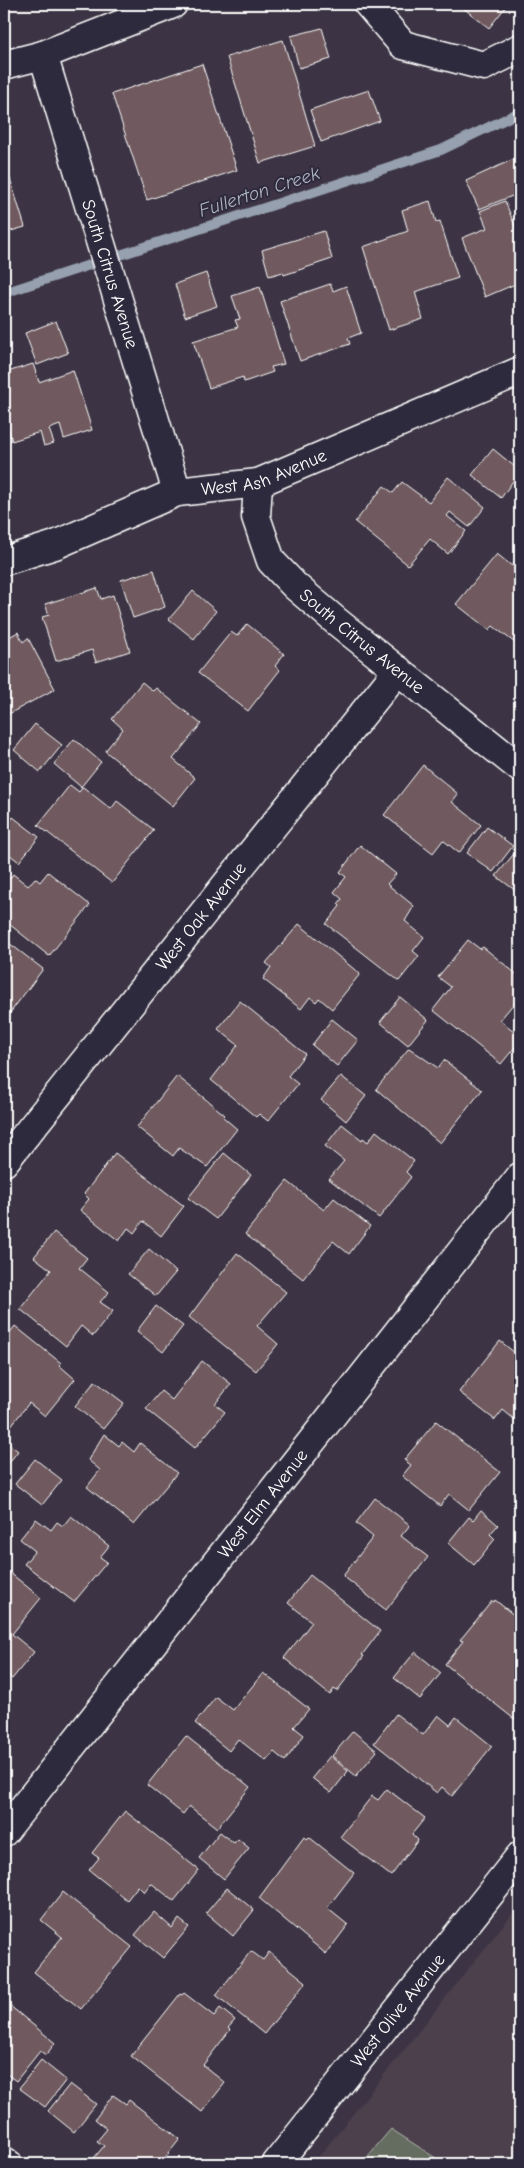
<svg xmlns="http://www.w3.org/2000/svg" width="524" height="2168" font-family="'Comic Neue',sans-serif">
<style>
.built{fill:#4c3f4c}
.green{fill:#656c60;stroke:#b2b6b0}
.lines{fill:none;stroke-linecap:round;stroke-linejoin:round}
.stream{stroke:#96a0af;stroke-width:10}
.building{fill:#705a5e;stroke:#fff}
.minor-casing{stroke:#fff;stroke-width:31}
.minor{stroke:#2f2a3d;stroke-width:28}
.labels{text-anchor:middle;stroke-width:4;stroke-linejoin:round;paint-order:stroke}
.street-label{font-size:18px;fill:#fff;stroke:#2f2a3d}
.water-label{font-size:19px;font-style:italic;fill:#b0b7c3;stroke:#2f2a3d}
</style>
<rect width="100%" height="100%" fill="#3c3444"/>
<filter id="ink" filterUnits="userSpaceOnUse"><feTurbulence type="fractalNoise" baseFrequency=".02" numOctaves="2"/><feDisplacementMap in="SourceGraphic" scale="10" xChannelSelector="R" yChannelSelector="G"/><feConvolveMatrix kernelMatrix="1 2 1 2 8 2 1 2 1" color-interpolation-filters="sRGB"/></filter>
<g filter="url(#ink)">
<path class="built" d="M 520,1904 L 520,2164 L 313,2164 Z"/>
<path class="green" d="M 391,2129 L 445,2164 L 361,2164 Z"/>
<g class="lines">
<path class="stream" d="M 4,293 L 441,150 L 520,112"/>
</g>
<path class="building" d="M 458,4 L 508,4 L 489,28 Z
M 322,28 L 331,59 L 299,68 L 291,36 Z
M 283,40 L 315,146 L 260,163 L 227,57 Z
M 202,64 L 237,170 L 147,200 L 112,94 Z
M 369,90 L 380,121 L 321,142 L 310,110 Z
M 516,158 L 520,167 L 520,193 L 479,209 L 466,181 Z
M 4,159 L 25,227 L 4,233 Z
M 430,201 L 436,222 L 440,221 L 458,278 L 415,292 L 423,319 L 389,330 L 363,247 L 408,231 L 402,210 Z
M 505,201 L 518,234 L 520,233 L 520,282 L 485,297 L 462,238 L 487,228 L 480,211 Z
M 324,231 L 332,259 L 284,275 L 283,272 L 269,276 L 262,250 Z
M 206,273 L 217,306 L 185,317 L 175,284 Z
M 330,284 L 333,291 L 346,286 L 361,333 L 348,338 L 350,344 L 300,361 L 280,301 Z
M 260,287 L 284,364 L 271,367 L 273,372 L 244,382 L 243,377 L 209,388 L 193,341 L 238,327 L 235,320 L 240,319 L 232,296 Z
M 56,321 L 68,353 L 37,365 L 25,333 Z
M 33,364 L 39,382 L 73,370 L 92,430 L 64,439 L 60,425 L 49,429 L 54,443 L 44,446 L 40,432 L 12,441 L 4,414 L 4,373 Z
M 493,449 L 520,471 L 501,498 L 472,475 Z
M 448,477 L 485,507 L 469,527 L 450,512 L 447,516 L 466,531 L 448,554 L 430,539 L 408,565 L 355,522 L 384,486 L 393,493 L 402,482 L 429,502 Z
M 497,554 L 512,566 L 516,561 L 520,564 L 519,646 L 493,626 L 489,630 L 456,604 Z
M 154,570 L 165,607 L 133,618 L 121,580 Z
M 97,588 L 101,599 L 113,595 L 130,651 L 96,662 L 92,650 L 56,661 L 42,617 L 49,615 L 45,604 Z
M 193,591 L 216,611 L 194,639 L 169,619 Z
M 247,624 L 284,654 L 275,666 L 280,670 L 248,711 L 198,673 L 231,632 L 237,636 Z
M 18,632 L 23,642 L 28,638 L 55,689 L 5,716 L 4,640 Z
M 142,682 L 153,691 L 156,688 L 201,724 L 173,759 L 195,778 L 173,806 L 105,751 L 123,729 L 112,719 Z
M 35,724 L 62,745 L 40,772 L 14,750 Z
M 74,739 L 101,762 L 81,787 L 54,764 Z
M 423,765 L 458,794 L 452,802 L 481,825 L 459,853 L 443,840 L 433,853 L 384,815 Z
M 70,785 L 79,792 L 83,787 L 111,809 L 117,801 L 154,830 L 112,883 L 38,825 Z
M 13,817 L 39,837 L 19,862 L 4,850 L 4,829 Z
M 487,827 L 513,846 L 493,872 L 467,853 Z
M 360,845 L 396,874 L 387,884 L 414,906 L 405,921 L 424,937 L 413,951 L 419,956 L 399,981 L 326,924 L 340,906 L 338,904 L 342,899 L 334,892 L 346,877 L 340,872 Z
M 517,850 L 520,853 L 520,894 L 496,876 Z
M 48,872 L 90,905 L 49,956 L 4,920 L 4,887 L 13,874 L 28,886 L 35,878 L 40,882 Z
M 299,924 L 360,974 L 332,1009 L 319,998 L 316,1002 L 310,997 L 301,1009 L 263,979 L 271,967 L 266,963 Z
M 468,940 L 480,949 L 483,947 L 520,977 L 520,996 L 500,1020 L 520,1036 L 520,1041 L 501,1064 L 433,1010 L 451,987 L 438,977 Z
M 9,943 L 43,969 L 4,1021 L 4,949 Z
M 400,997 L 428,1020 L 408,1045 L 380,1022 Z
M 240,1001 L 305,1054 L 288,1076 L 298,1084 L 268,1121 L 259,1114 L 256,1117 L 211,1080 L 238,1045 L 218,1029 Z
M 332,1019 L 358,1040 L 337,1066 L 312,1045 Z
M 409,1048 L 438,1068 L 444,1060 L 482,1090 L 440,1143 L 376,1089 Z
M 177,1076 L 225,1115 L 223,1117 L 237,1129 L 207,1167 L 179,1148 L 173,1156 L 137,1127 Z
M 341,1076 L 366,1096 L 346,1121 L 321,1100 Z
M 342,1124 L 362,1140 L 363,1138 L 368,1142 L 376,1131 L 414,1161 L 406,1172 L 411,1177 L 379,1218 L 329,1179 L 344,1161 L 325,1146 Z
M 115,1153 L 184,1206 L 161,1236 L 143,1221 L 134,1233 L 128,1228 L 119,1241 L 80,1210 L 89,1199 L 84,1194 Z
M 224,1153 L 251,1175 L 216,1219 L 188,1198 Z
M 287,1181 L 324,1210 L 334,1198 L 370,1226 L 349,1254 L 333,1241 L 303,1279 L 245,1234 Z
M 54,1232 L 87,1258 L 79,1268 L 109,1292 L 100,1302 L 113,1311 L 93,1336 L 81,1326 L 66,1346 L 20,1309 L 51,1270 L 34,1257 Z
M 149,1249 L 176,1272 L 156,1296 L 128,1274 Z
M 237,1253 L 286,1292 L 257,1326 L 278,1344 L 256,1371 L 189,1317 Z
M 156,1306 L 183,1326 L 163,1352 L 137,1331 Z
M 15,1326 L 61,1363 L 59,1365 L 75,1379 L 45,1416 L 29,1403 L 10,1427 L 4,1422 L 4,1340 Z
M 500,1341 L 520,1357 L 520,1424 L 503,1410 L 495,1420 L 459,1392 Z
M 202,1361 L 231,1384 L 215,1404 L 225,1412 L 195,1448 L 146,1409 L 161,1391 L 172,1400 Z
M 95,1381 L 124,1403 L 103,1429 L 75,1406 Z
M 436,1421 L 500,1472 L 469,1510 L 449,1494 L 440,1506 L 402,1476 L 411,1465 L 404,1460 Z
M 104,1434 L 119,1446 L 122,1442 L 134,1452 L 140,1443 L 177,1473 L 134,1525 L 87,1487 L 100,1470 L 88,1460 Z
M 4,1440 L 18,1451 L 4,1469 Z
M 35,1459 L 62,1480 L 42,1505 L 15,1484 Z
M 375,1498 L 410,1525 L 401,1536 L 428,1557 L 386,1610 L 343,1576 L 373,1537 L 356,1523 Z
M 481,1510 L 498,1525 L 490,1534 L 495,1539 L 474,1565 L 448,1543 L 469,1517 L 473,1520 Z
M 71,1516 L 109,1546 L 100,1557 L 107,1562 L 74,1602 L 24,1564 L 35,1551 L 20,1539 L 36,1519 L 51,1530 L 57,1522 L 63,1526 Z
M 4,1568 L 41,1598 L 12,1634 L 34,1652 L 12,1679 L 4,1672 Z
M 310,1575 L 380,1631 L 362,1655 L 364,1656 L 337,1691 L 334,1689 L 330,1695 L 284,1658 L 312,1622 L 288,1603 Z
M 495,1600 L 520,1620 L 520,1664 L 513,1673 L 520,1679 L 520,1712 L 514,1719 L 445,1664 L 463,1641 L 460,1640 L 492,1601 L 494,1602 Z
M 415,1652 L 441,1673 L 420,1699 L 394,1678 Z
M 263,1673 L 309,1709 L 294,1727 L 304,1735 L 285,1761 L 274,1752 L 266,1761 L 238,1739 L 229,1751 L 195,1723 L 216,1697 L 233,1710 Z
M 396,1714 L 423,1735 L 438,1715 L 450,1725 L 456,1717 L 492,1746 L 452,1796 L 442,1787 L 437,1793 L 374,1743 Z
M 353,1731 L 377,1751 L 356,1776 L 332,1756 Z
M 186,1736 L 250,1787 L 217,1828 L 189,1806 L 183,1814 L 147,1785 Z
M 330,1756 L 348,1771 L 331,1793 L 312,1778 Z
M 387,1789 L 425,1818 L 412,1834 L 418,1840 L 391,1876 L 340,1837 L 372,1796 L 378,1800 Z
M 125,1811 L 199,1870 L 174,1901 L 151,1883 L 144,1892 L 138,1886 L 127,1900 L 89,1870 L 99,1858 L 92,1853 Z
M 220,1832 L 234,1843 L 238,1839 L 249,1848 L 224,1879 L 199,1858 Z
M 304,1837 L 307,1839 L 309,1837 L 354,1873 L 327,1908 L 348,1925 L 326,1954 L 259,1898 Z
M 227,1888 L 254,1910 L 233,1936 L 206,1913 Z
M 63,1892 L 132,1947 L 81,2009 L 34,1972 L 62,1937 L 41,1920 Z
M 154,1912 L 172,1928 L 179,1919 L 189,1927 L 163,1958 L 135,1935 Z
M 251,1951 L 263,1960 L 269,1952 L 306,1982 L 264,2034 L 216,1995 Z
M 184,1993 L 214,2016 L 220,2008 L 235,2020 L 228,2028 L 230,2030 L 203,2065 L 225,2083 L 202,2112 L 131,2056 L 180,1994 L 182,1995 Z
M 4,2001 L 55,2043 L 46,2055 L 40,2051 L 16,2081 L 4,2072 Z
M 41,2060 L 66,2080 L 45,2107 L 19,2088 Z
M 70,2084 L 96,2104 L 74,2132 L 48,2111 Z
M 113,2095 L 126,2104 L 129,2100 L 180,2139 L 160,2164 L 103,2164 L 94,2158 L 104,2146 L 97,2141 L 107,2129 L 95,2119 Z"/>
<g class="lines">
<defs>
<g id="minor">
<path d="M 368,4 L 403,45 L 484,66 L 520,48"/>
<path id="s1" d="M 43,55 L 177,492"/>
<path d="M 4,65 L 43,55 L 173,4"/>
<path id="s2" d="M 258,483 L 256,517 L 271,561 L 295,586 L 336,621 L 520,768"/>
<path id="s3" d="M 4,561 L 55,545 L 177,492 L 258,483 L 520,371"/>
<path id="s4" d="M 4,1162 L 398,670"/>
<path id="s5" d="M 4,1832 L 520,1177"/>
<path d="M 4,2161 L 8,2164"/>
<path id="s6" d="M 276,2164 L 520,1856"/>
</g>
</defs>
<use href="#minor" class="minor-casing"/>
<use href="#minor" class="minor"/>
</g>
</g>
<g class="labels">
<g class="street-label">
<text dy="6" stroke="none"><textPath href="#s1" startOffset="229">South Citrus Avenue</textPath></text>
<text dy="6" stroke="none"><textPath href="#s3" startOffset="276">West Ash Avenue</textPath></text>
<text dy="6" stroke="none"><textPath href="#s2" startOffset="202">South Citrus Avenue</textPath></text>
<text dy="6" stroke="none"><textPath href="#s4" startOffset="315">West Oak Avenue</textPath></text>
<text dy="6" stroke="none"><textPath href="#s5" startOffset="418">West Elm Avenue</textPath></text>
<text dy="6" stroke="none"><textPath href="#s6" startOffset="196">West Olive Avenue</textPath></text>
</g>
<g class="water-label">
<text transform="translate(259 191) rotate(-18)" y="7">Fullerton Creek</text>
</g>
</g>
<rect width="524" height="2168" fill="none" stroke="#2f2a3d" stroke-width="20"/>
<rect x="10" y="10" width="504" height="2148" fill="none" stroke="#fff" stroke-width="2" filter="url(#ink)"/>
</svg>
